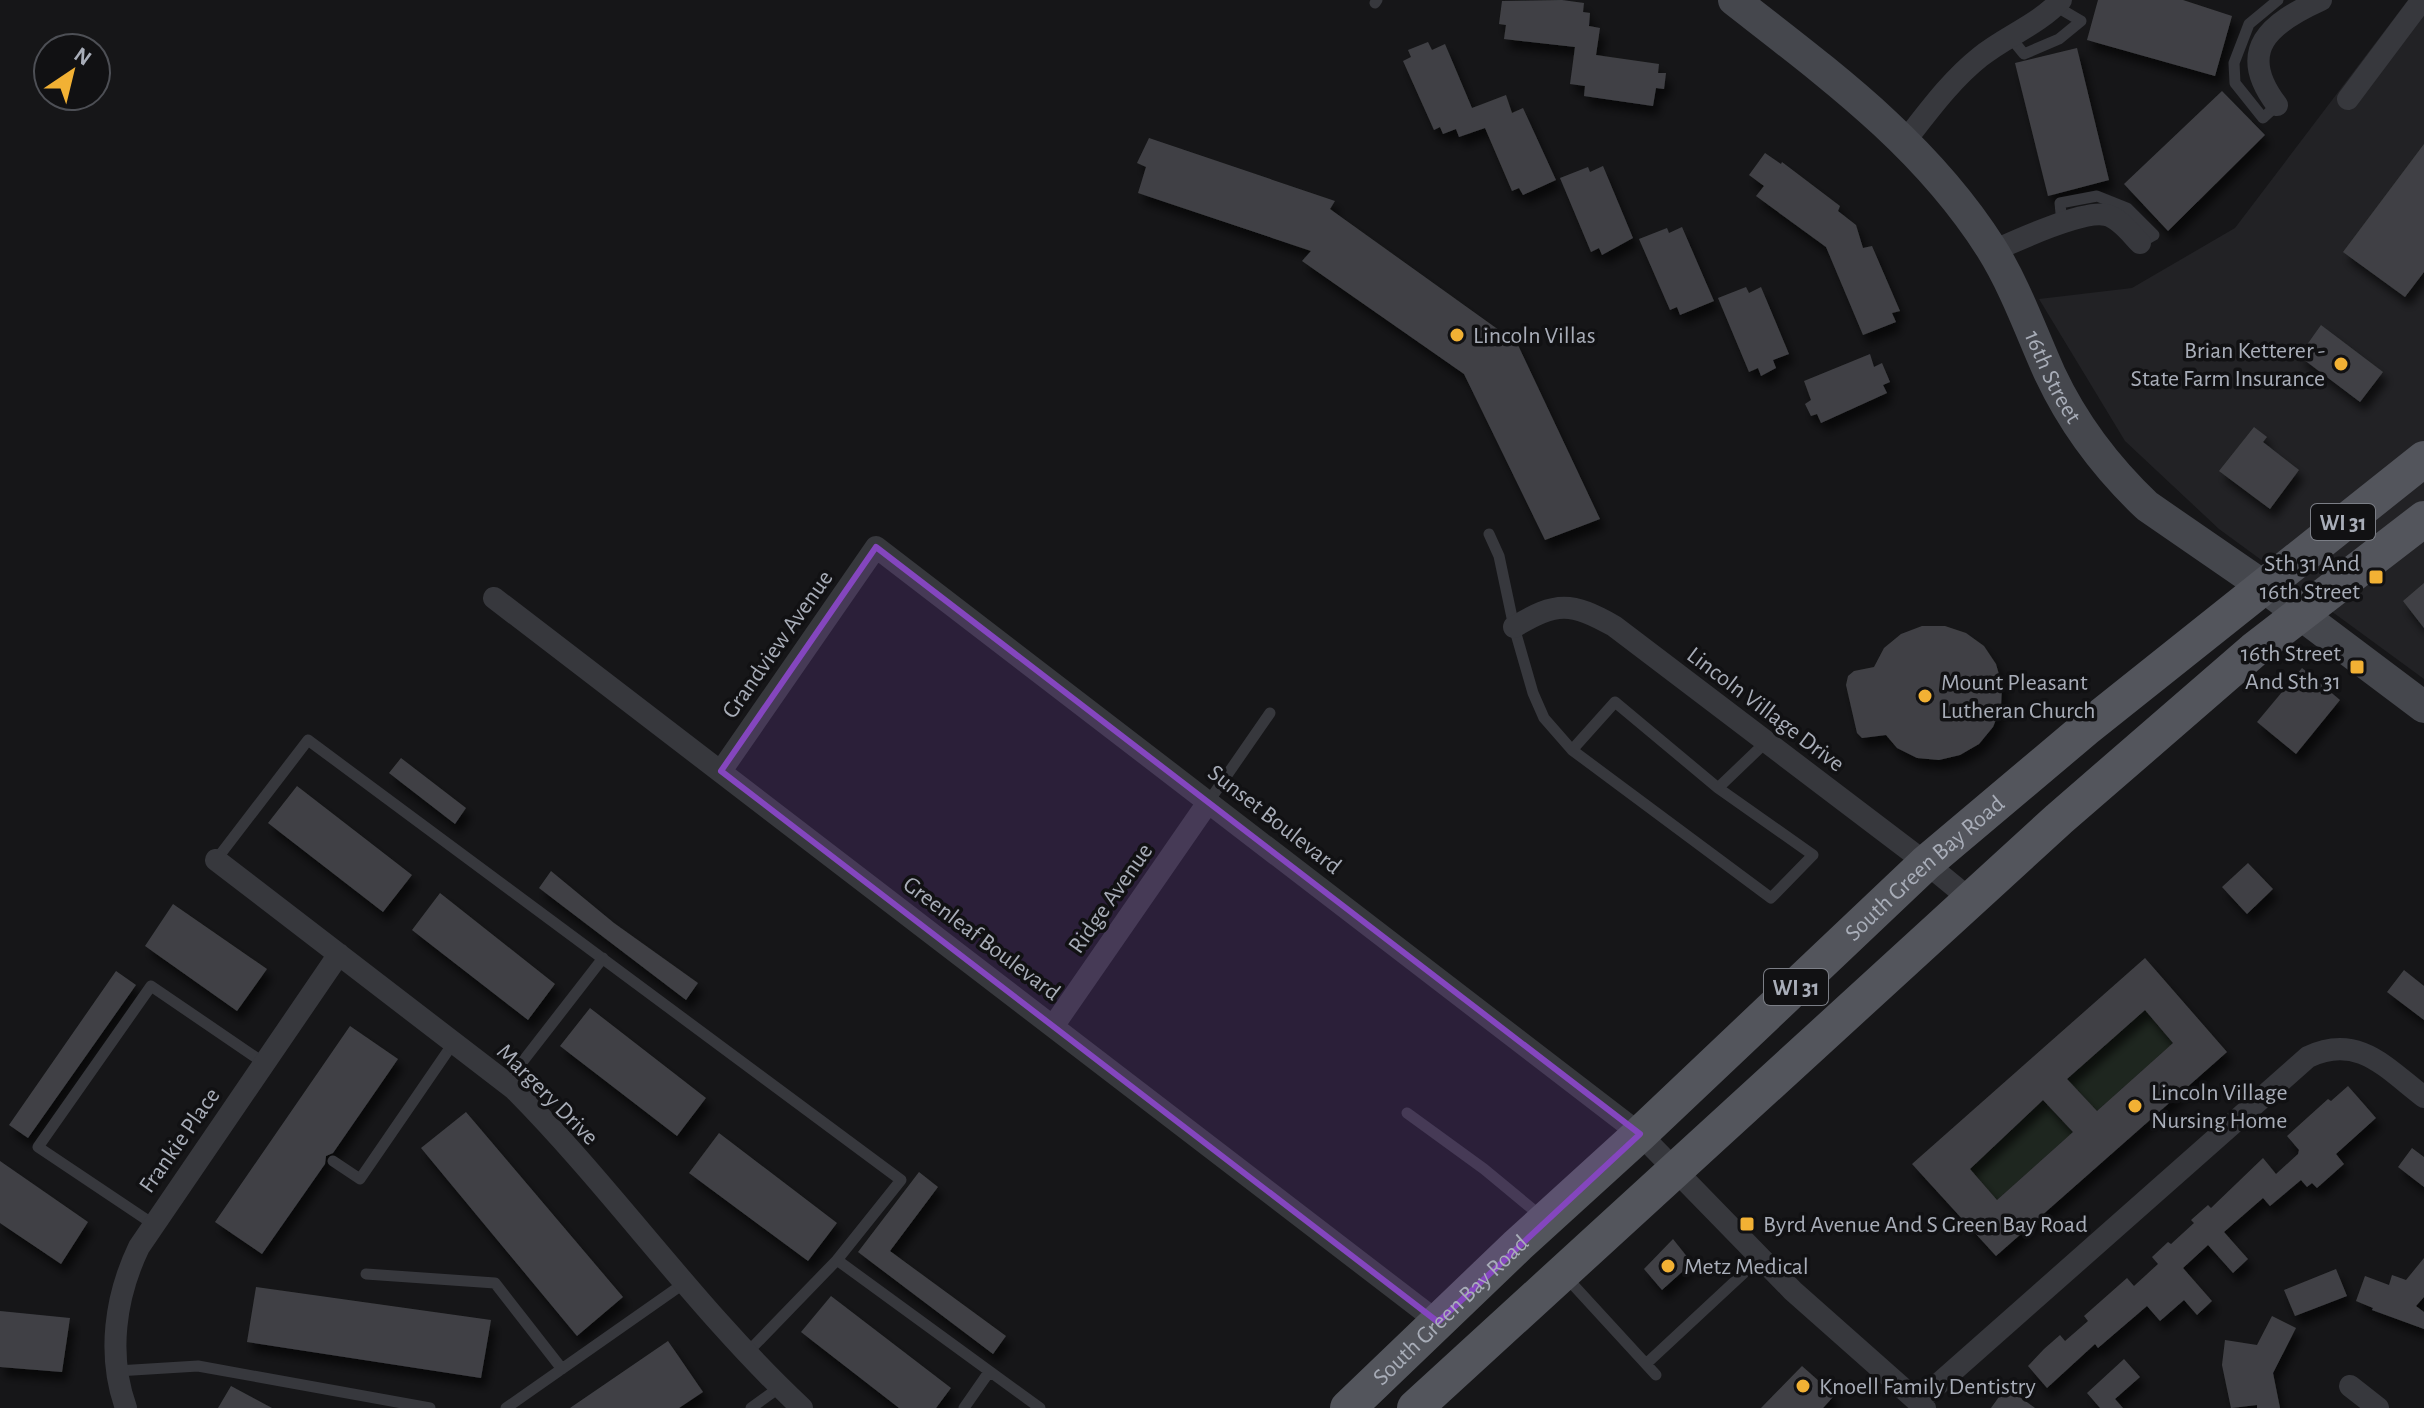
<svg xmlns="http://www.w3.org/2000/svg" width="2424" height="1408" font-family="'Alegreya Sans',sans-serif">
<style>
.built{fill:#222225}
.green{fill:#1e261f}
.building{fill:#404145;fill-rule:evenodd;filter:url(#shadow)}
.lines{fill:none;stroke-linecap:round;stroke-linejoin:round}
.lane{stroke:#37383d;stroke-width:11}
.street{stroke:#37383d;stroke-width:22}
.secondary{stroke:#45474d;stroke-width:32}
.primary{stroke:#53555c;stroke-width:36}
.marked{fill:#8446be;fill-opacity:0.2;stroke:#8446be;stroke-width:6;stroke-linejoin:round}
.poi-dot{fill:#f2b134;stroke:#111113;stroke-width:3}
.labels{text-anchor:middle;stroke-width:7;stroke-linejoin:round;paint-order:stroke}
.shield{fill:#111113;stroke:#7b7e86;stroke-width:2}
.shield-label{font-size:22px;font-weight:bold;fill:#a8adb8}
.poi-label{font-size:24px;fill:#a8adb8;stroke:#111113;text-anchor:start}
.street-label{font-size:24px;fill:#a8adb8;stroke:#111113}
</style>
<defs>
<filter id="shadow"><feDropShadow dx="5" dy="9" stdDeviation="4" flood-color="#0009"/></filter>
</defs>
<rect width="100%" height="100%" fill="#161618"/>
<path class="built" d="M 2408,0 L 2424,0 L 2424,679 L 2219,529 L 2125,441 L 2039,299 L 2132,288 L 2235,228 Z"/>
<path class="green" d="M 2145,1010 L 2173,1043 L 2097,1111 L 2067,1079 Z
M 2043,1100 L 2073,1132 L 1997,1200 L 1970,1169 Z"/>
<path class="building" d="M 1562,0 L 1584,3 L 1583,12 L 1590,13 L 1589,26 L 1600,28 L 1596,55 L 1659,64 L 1658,73 L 1666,73 L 1664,89 L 1656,88 L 1653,106 L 1584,96 L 1585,86 L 1570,84 L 1575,47 L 1504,39 L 1506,25 L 1499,24 L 1502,1 Z
M 2098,0 L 2183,0 L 2232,16 L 2215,76 L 2087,40 Z
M 1428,42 L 1432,50 L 1445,44 L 1472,108 L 1506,95 L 1512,113 L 1523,108 L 1556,180 L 1523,195 L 1519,188 L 1512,191 L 1485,128 L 1459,137 L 1456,129 L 1443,134 L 1440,127 L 1434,130 L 1403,61 L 1411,57 L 1408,50 Z
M 2077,48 L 2109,180 L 2048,196 L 2015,63 Z
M 2222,91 L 2265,135 L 2168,231 L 2124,184 Z
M 1149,138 L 1335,201 L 1330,209 L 1517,343 L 1600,519 L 1545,540 L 1464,374 L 1302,261 L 1311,251 L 1138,193 L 1146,167 L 1137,163 Z
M 2424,144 L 2424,272 L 2405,297 L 2343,252 Z
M 1765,153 L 1781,164 L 1782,162 L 1840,206 L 1838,211 L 1856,225 L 1863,248 L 1872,246 L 1900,311 L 1892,313 L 1896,322 L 1863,335 L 1826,247 L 1756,196 L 1764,186 L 1749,175 Z
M 1603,166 L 1633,238 L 1602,255 L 1599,248 L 1591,252 L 1560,178 L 1588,167 L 1590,172 Z
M 1682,227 L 1714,301 L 1680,315 L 1677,307 L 1670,310 L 1639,239 L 1667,228 L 1669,233 Z
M 1746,287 L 1749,293 L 1761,287 L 1789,354 L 1773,360 L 1776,368 L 1761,376 L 1758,368 L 1749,372 L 1718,298 Z
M 2321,325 L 2383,372 L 2360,402 L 2299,356 Z
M 1870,354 L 1874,367 L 1882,363 L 1890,382 L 1883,385 L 1887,393 L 1821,423 L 1817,414 L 1811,416 L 1805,404 L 1811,400 L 1804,381 Z
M 2254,427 L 2267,437 L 2263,442 L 2299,470 L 2270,509 L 2219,471 Z
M 2424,583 L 2424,628 L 2403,601 Z
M 1922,626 L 1945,626 L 1966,633 L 1984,646 L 1996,664 L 2002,685 L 2001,707 L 1993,727 L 1979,744 L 1960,755 L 1939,760 L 1917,758 L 1897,748 L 1886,735 L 1862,738 L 1857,733 L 1846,685 L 1848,676 L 1854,671 L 1874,667 L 1884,648 L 1901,634 Z
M 2302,668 L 2340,700 L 2296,754 L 2257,722 Z
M 401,758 L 466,808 L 455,824 L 389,773 Z
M 297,786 L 412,875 L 383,912 L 268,823 Z
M 2248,863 L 2273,889 L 2247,914 L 2222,887 Z
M 551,871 L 614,923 L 698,983 L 686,1000 L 539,888 Z
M 440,893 L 555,984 L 528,1020 L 412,930 Z
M 173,904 L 267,969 L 237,1011 L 145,946 Z
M 2145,958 L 2227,1052 L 1996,1256 L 1912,1164 ZM 2145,1010 L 2173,1043 L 2097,1111 L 2067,1079 ZM 2043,1100 L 2073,1132 L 1997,1200 L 1970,1169 Z
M 2404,970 L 2424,986 L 2424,1020 L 2387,992 Z
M 116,971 L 136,985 L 28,1138 L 9,1125 Z
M 590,1008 L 706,1098 L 677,1136 L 560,1046 Z
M 350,1026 L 398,1059 L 333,1153 L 326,1156 L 325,1164 L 262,1254 L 215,1222 Z
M 2348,1086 L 2376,1118 L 2336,1154 L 2344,1164 L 2317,1188 L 2312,1183 L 2307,1187 L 2301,1180 L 2270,1206 L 2263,1198 L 2224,1232 L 2248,1259 L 2233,1273 L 2208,1245 L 2183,1268 L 2212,1301 L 2197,1315 L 2184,1300 L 2160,1321 L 2147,1306 L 2098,1348 L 2095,1344 L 2047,1388 L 2028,1366 L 2044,1349 L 2060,1335 L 2065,1341 L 2088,1321 L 2084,1316 L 2127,1278 L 2134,1286 L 2158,1264 L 2152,1257 L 2168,1242 L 2171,1244 L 2194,1223 L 2191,1220 L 2208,1205 L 2211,1208 L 2263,1158 L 2276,1174 L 2298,1154 L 2299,1150 L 2287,1136 L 2328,1099 L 2331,1101 Z
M 466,1112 L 623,1297 L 577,1336 L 421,1148 Z
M 719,1133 L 837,1223 L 808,1261 L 689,1173 Z
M 2412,1148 L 2424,1157 L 2424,1187 L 2398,1167 Z
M 0,1161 L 88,1222 L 61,1264 L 0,1223 Z
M 919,1172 L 938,1187 L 890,1251 L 1006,1336 L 993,1354 L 858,1252 Z
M 1673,1239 L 1692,1263 L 1662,1290 L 1644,1269 Z
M 2424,1258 L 2424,1297 L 2416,1306 L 2424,1312 L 2424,1329 L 2372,1310 L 2373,1308 L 2356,1301 L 2365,1276 L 2389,1285 L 2392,1275 L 2406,1280 Z
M 2336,1269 L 2347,1296 L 2295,1316 L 2284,1290 Z
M 256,1287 L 491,1320 L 481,1378 L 247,1342 Z
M 831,1296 L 951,1388 L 936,1408 L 899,1408 L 801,1332 Z
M 0,1311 L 70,1318 L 62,1372 L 0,1367 Z
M 2272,1316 L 2296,1328 L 2273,1373 L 2280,1408 L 2257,1408 L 2257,1405 L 2231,1408 L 2222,1365 L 2225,1340 L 2257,1345 Z
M 668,1341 L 703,1392 L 679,1408 L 570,1408 Z
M 2124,1359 L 2140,1377 L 2115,1399 L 2123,1408 L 2100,1408 L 2087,1393 Z
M 1802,1366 L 1829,1390 L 1833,1397 L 1823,1408 L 1761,1408 Z
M 231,1386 L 272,1408 L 218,1408 Z
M 2006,1387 L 2035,1408 L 1991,1408 Z"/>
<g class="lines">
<path class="lane" d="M 1375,3 L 1377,0
M 2011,38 L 2024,54 L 2059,39 L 2081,21 L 2052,4
M 2277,105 L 2263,118 L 2235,83 L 2234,63 L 2249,24 L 2278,0
M 2062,223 L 2060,203 L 2097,196 L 2127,208 L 2154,235 L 2140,243
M 1489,534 L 1499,556 L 1514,627 L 1533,693 L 1544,718 L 1572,750
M 1718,788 L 1813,855 L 1771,898 L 1572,750 L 1615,702 L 1718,788 L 1766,742
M 1209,801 L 1270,713
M 216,860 L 308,740 L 901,1180 L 837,1260 L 1040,1408
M 506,1083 L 603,958
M 1407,1113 L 1484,1169 L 1542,1217
M 333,1161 L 360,1179 L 454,1042
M 153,1224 L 38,1147 L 151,986 L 264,1063
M 366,1274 L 495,1283 L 562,1369
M 1566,1277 L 1656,1375
M 746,1354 L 837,1260
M 1646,1364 L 1760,1258
M 117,1371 L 198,1366 L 430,1408
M 506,1408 L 683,1284
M 751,1408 L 780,1387
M 964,1408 L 989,1372"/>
<path class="street" d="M 2348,99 L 2422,0
M 2277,105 C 2235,50 2270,23 2321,0
M 1905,141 C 1928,112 1950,81 1980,57 C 2006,36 2038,25 2061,0
M 1993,251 C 2015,241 2083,210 2106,215 C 2120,218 2131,234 2140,243
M 494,598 L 1438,1322
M 1514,627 C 1557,601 1571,602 1614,626 L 1926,863 L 1971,900
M 721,771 L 876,547 L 1640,1134 L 1793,1291 L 1925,1408
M 216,860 L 514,1089 C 615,1191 697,1310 802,1408
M 1054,1025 L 1209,801
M 2350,1386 L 2378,1408
M 1918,1402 L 2308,1057 C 2358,1033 2386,1068 2424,1097
M 126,1408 C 107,1355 115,1297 139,1247 L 339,954"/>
<path class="secondary" id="s1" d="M 1734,0 C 1830,75 1925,144 1991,248 C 2016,288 2031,332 2050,374 C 2073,423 2108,469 2147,506 L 2263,586 L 2424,707"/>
<g class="primary">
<path id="s2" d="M 1348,1408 L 1518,1245 L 1640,1134 L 1926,863 L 2085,729 L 2424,459"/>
<path d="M 1415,1408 L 2059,819 L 2254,650 L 2424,519"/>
</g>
</g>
<path class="marked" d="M 876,547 L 1640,1134 L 1438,1322 L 721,771 Z"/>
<g class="poi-dot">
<circle cx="1457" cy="335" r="8"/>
<circle cx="2341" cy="364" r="8"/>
<rect x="2368" y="569" width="16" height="16" rx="4"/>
<rect x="2349" y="659" width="16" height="16" rx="4"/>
<circle cx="1925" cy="696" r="8"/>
<circle cx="2135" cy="1106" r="8"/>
<rect x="1739" y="1216" width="16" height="16" rx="4"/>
<circle cx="1668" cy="1266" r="8"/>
<circle cx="1803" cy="1386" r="8"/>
</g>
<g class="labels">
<g class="shield">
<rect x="2311" y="504" width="64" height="36" rx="6"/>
<rect x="1764" y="969" width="64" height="36" rx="6"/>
</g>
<g class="shield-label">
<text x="2343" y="530">WI 31</text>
<text x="1796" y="995">WI 31</text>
</g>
<g class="poi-label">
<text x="1473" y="343">Lincoln Villas</text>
<text x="2325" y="358" text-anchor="end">Brian Ketterer -<tspan x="2325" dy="28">State Farm Insurance</tspan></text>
<text x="2360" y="571" text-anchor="end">Sth 31 And<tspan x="2360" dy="28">16th Street</tspan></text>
<text x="2341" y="661" text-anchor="end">16th Street<tspan x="2341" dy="28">And Sth 31</tspan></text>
<text x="1941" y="690">Mount Pleasant<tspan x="1941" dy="28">Lutheran Church</tspan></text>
<text x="2151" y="1100">Lincoln Village<tspan x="2151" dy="28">Nursing Home</tspan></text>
<text x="1763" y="1232">Byrd Avenue And S Green Bay Road</text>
<text x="1684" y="1274">Metz Medical</text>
<text x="1819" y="1394">Knoell Family Dentistry</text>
</g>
<g class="street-label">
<text dy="8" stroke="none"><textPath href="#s1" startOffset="502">16th Street</textPath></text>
<text transform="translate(777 644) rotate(-55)" y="8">Grandview Avenue</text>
<text transform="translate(1766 709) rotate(37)" y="8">Lincoln Village Drive</text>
<text transform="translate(1275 819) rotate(38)" y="8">Sunset Boulevard</text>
<text dy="8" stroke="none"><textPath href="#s2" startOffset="790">South Green Bay Road</textPath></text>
<text transform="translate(1110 898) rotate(-55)" y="8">Ridge Avenue</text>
<text transform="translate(982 938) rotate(37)" y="8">Greenleaf Boulevard</text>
<text transform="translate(548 1094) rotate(45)" y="8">Margery Drive</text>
<text transform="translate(179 1140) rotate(-55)" y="8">Frankie Place</text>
<text dy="8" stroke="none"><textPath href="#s2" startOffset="142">South Green Bay Road</textPath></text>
</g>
</g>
<g transform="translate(72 72) rotate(35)"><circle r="38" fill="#111113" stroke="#4d4f55" stroke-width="2"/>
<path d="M0-6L14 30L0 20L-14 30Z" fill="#f2b134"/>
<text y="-12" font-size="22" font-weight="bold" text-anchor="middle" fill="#a8adb8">N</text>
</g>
</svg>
